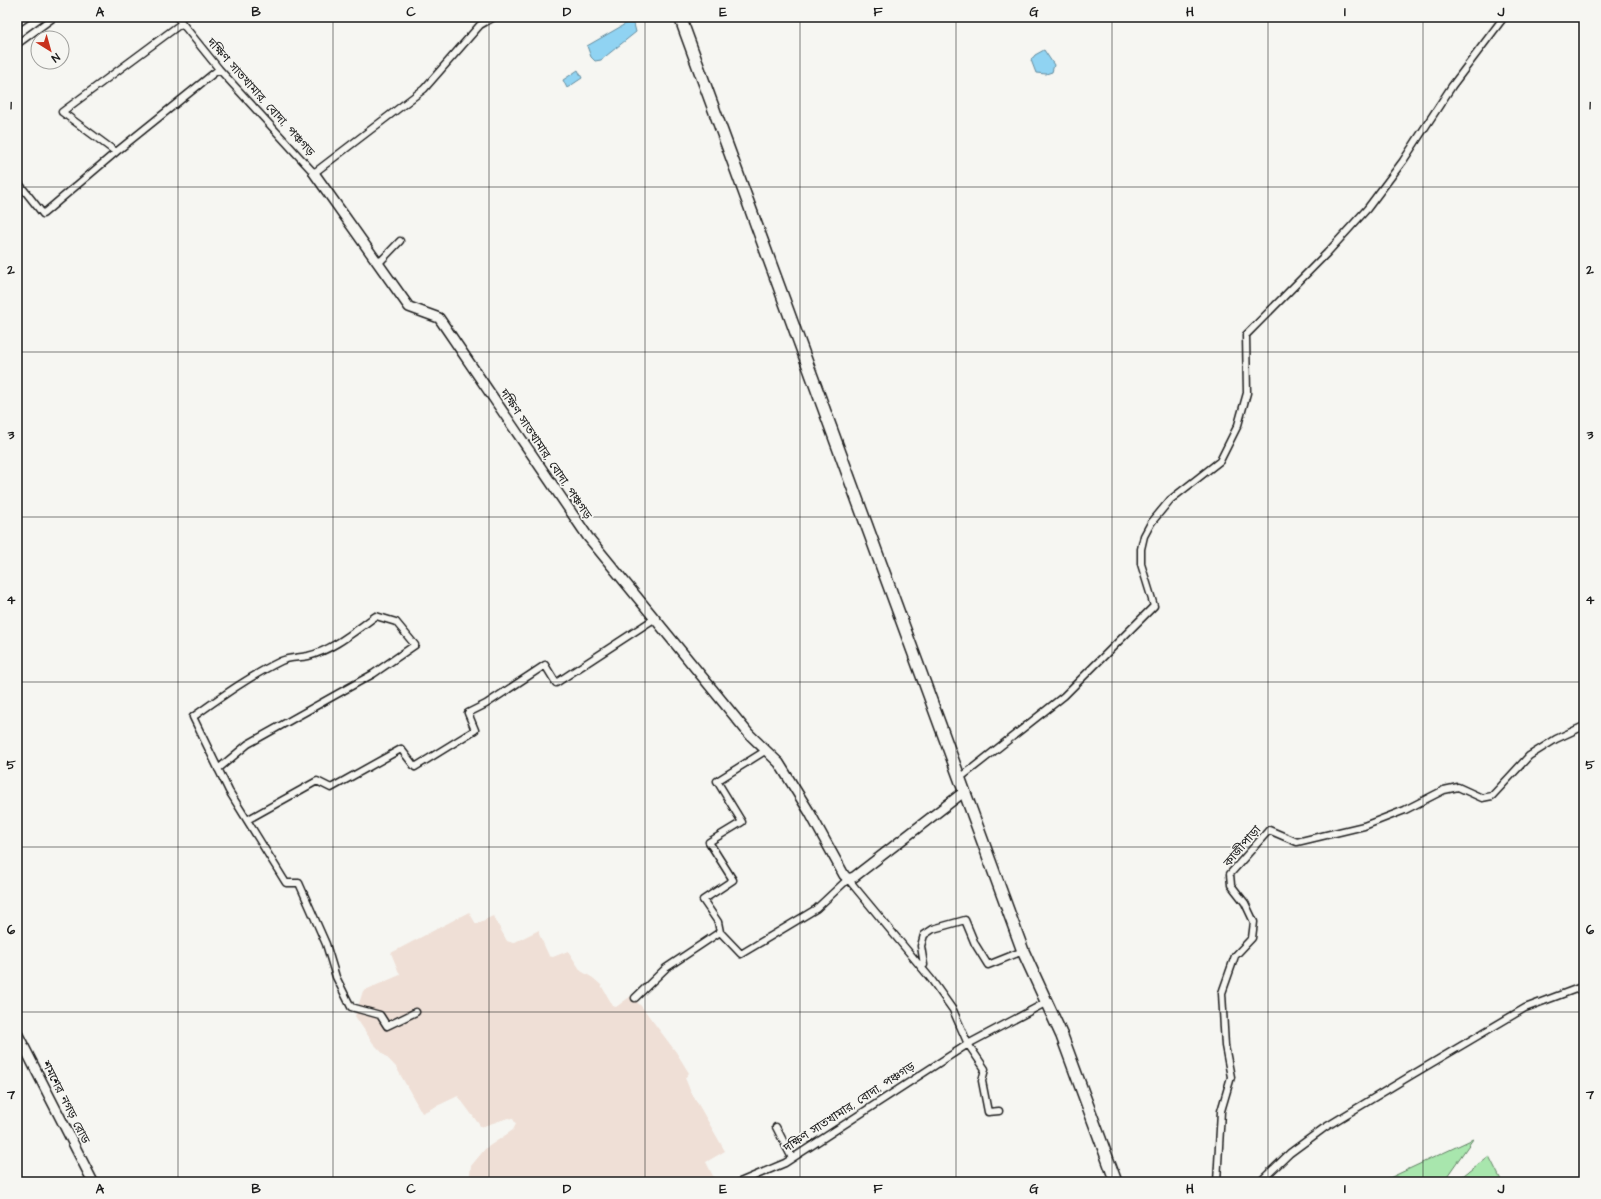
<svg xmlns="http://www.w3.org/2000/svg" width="1601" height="1199" font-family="'Architects Daughter','Noto Sans Bengali',sans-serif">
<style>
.built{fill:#efdfd6}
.green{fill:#a8e6ad;stroke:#628164}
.water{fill:#90d3f2;stroke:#628a9c}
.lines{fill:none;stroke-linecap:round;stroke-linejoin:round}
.street-casing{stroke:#1c1c1c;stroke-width:9}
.secondary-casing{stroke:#1c1c1c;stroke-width:12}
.highway-casing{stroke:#1c1c1c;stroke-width:14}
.street{stroke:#f6f6f2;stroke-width:6}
.secondary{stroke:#f6f6f2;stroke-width:9}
.highway{stroke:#f6f6f2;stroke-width:11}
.grid{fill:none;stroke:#1c1c1c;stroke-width:1;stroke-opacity:0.55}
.labels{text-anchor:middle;stroke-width:3.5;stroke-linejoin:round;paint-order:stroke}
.street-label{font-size:12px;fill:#1c1c1c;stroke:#f6f6f2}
.neatline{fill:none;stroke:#1c1c1c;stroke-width:1.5}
.grid-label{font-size:13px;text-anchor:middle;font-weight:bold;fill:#1c1c1c}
</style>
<rect width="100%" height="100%" fill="#f6f6f2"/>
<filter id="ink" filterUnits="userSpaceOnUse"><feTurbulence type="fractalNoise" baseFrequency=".025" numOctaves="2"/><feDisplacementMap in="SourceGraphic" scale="8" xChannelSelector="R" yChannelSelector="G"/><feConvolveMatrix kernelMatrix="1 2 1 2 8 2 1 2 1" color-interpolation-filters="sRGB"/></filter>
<g filter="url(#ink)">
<path class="built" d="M 469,912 L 476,924 L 493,916 L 507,941 L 513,943 L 539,930 L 539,934 L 549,956 L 553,957 L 568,951 L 581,971 L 593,978 L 601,985 L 613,1006 L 616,1007 L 631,996 L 642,1007 L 676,1052 L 689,1073 L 685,1078 L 690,1090 L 725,1151 L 706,1162 L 716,1182 L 469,1182 L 471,1166 L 485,1149 L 513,1130 L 516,1124 L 513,1119 L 508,1118 L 481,1127 L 458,1096 L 422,1113 L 396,1067 L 373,1043 L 355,1016 L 363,991 L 400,975 L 391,953 Z"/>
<path class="green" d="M 1473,1139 L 1443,1182 L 1381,1182 Z
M 1489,1156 L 1502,1182 L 1456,1182 L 1456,1181 Z"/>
<path class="water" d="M 627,23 L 634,24 L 636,32 L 601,60 L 595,61 L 591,57 L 587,46 Z
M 1044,50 L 1054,65 L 1052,72 L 1046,74 L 1036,73 L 1031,60 L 1035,55 Z
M 578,70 L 582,78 L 567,88 L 563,80 Z"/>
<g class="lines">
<defs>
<path id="street" d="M 177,17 L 219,69 L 314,173 L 424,89 L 480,25 L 494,17
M 182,23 L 62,112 L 116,152 L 219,69
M 17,24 L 27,17
M 17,44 L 54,17
M 17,181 L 43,214 L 116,152
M 378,264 L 400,241
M 218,769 L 248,744 L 373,674 L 415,645 L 396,622 L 376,616 C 356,630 333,650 308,656 C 298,658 290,657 281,661 C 250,676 221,697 193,717 L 229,791 L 286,883 L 299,883 L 326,944 L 336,977 L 351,1007 L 380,1015 L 387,1026 L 416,1012
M 960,778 L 1064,696 L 1154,606 L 1141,564 L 1141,549 L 1144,536 L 1151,523 L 1170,500 L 1220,461 L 1238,425 L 1247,393 L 1246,335 L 1327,253 L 1367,209 L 1403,161 L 1452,86 L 1504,17
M 247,820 L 317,781 L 331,788 L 401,749 L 415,767 L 475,730 L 468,713 L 486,704 L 545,665 L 556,683 L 654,619
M 720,932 L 718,922 L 703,900 L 733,880 L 709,842 L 742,822 L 717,781 L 765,751
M 924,965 L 921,946 L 924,935 L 933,929 L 965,920 L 975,944 L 988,965 L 1023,951
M 635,998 L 666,968 L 720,932 L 741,954 L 816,909 L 848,879 L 931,979 L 953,1010 L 968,1044 L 1047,1002
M 776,1127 L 792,1158
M 740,1182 L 785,1163 L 968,1044 L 985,1069 L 982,1081 L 988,1112 L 999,1111
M 1217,1182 L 1221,1111 L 1231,1077 L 1225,1046 L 1222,993 L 1235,956 L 1252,938 L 1254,922 L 1245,903 L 1231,885 L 1230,874 L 1269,830 L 1297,842 L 1364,826 L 1405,810 L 1444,790 L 1458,787 L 1482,798 L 1492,796 L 1529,756 L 1556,739 L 1584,726
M 1263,1182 L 1263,1179 L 1290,1153 L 1324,1128 L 1410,1076 L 1525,1008 L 1584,986"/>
<path id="secondary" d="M 314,173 L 409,307 L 439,318 L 588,537 L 749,734 L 779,763 L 810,813 L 844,875 L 848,879 L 854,877 L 965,791
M 17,1033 L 93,1182"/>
<path id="highway" d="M 680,17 L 1023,951 L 1062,1036 L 1116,1182"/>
</defs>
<use href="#street" class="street-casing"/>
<use href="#secondary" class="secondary-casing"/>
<use href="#highway" class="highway-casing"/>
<use href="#street" class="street"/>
<use href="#secondary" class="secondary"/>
<use href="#highway" class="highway"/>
</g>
</g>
<path class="grid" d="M 178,17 L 178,1182M 333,17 L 333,1182M 489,17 L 489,1182M 645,17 L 645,1182M 800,17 L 800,1182M 956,17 L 956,1182M 1112,17 L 1112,1182M 1268,17 L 1268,1182M 1423,17 L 1423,1182M 17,187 L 1584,187M 17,352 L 1584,352M 17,517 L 1584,517M 17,682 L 1584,682M 17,847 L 1584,847M 17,1012 L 1584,1012"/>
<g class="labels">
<g class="street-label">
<text transform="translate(261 97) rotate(48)" y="4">দক্ষিণ সাতখামার, বোদা, পঞ্চগড়</text>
<text transform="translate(546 454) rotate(56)" y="4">দক্ষিণ সাতখামার, বোদা, পঞ্চগড়</text>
<text transform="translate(1242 846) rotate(-49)" y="4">কাজীপাড়া</text>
<text transform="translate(66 1102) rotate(63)" y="4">শমশের নগড় রোড</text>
<text transform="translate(849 1107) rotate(-33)" y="4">দক্ষিণ সাতখামার, বোদা, পঞ্চগড়</text>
</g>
</g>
<rect width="1601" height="1199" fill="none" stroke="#f6f6f2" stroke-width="44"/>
<g transform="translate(50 50) rotate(143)"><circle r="19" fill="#f6f6f2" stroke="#9f9f9c"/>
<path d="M0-3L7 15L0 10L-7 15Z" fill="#c8321e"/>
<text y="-6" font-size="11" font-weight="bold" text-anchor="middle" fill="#1c1c1c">N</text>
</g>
<rect x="22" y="22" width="1557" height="1155" class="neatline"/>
<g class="grid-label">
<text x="100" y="16">A</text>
<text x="256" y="16">B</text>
<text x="411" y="16">C</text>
<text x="567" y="16">D</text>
<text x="723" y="16">E</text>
<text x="878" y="16">F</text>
<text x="1034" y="16">G</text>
<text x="1190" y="16">H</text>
<text x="1345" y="16">I</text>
<text x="1501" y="16">J</text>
<text x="11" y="109">1</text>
<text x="1590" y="109">1</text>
<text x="11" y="274">2</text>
<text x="1590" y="274">2</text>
<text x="11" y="439">3</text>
<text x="1590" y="439">3</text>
<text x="11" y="604">4</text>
<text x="1590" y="604">4</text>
<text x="11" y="769">5</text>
<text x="1590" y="769">5</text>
<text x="11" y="934">6</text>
<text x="1590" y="934">6</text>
<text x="11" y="1099">7</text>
<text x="1590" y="1099">7</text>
<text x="100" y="1193">A</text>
<text x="256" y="1193">B</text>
<text x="411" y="1193">C</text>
<text x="567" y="1193">D</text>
<text x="723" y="1193">E</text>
<text x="878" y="1193">F</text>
<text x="1034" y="1193">G</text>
<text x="1190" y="1193">H</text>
<text x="1345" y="1193">I</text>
<text x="1501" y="1193">J</text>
</g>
</svg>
